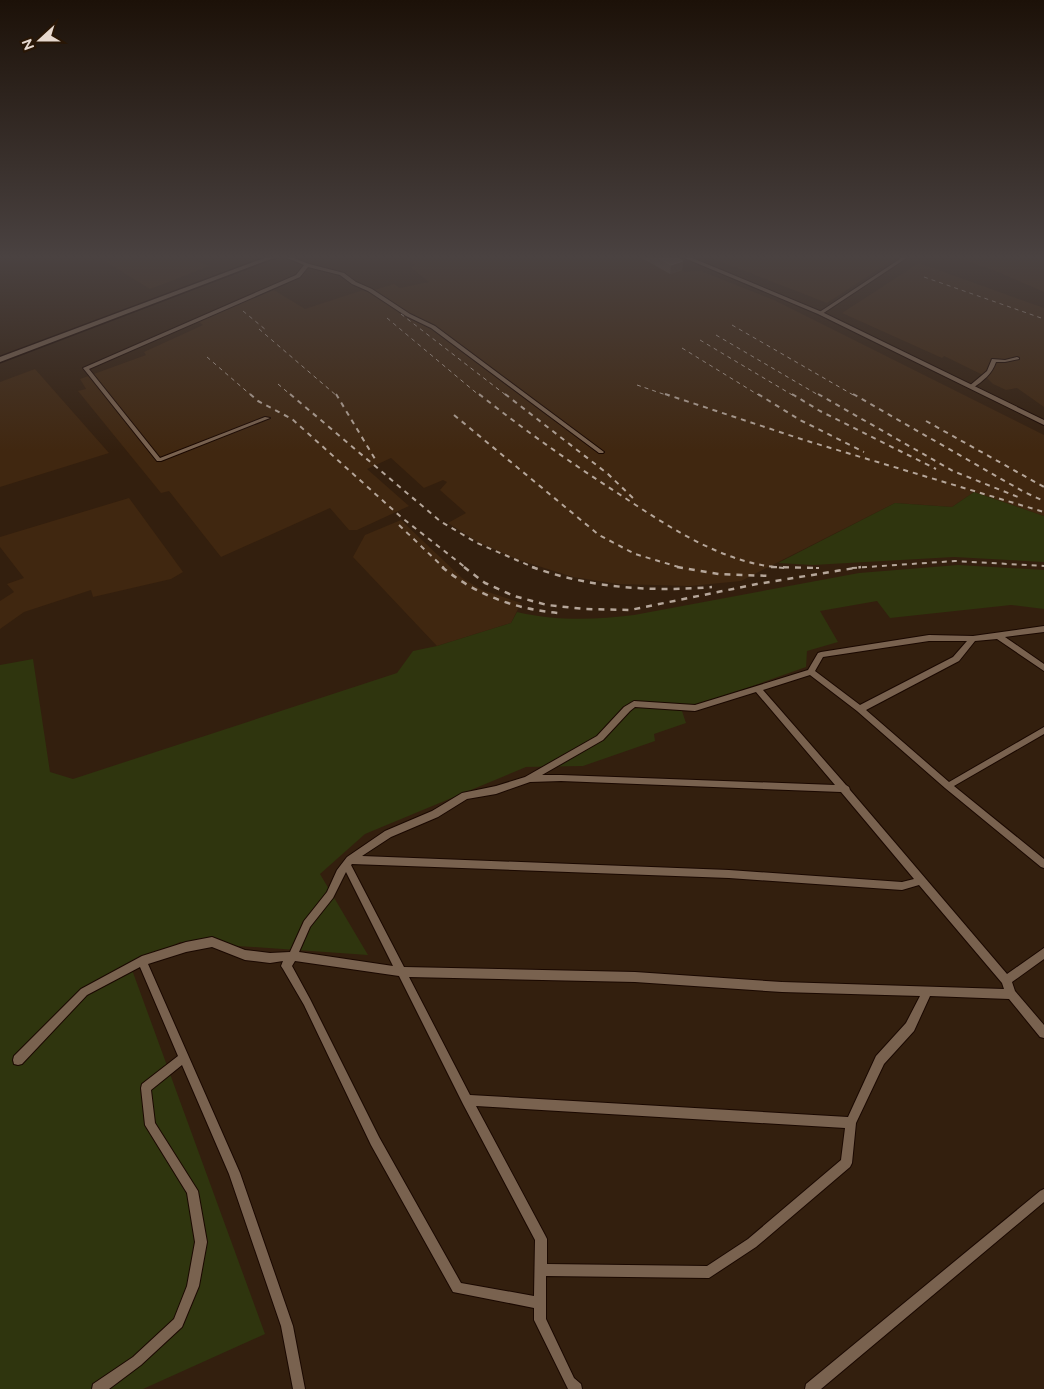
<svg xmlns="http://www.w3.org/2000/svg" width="1044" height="1389" font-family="Raleway,sans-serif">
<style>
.built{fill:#402710}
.green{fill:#2f350e}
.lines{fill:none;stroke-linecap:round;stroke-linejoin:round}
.minor-casing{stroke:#1a0800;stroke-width:2}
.tertiary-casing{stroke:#1a0800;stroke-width:2}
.secondary-casing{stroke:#1a0800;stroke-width:3}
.minor{fill:#79624f;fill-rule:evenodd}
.tertiary{fill:#79624f;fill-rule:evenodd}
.secondary{fill:#79624f;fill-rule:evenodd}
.rail-far2{stroke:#b5a69a;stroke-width:1;stroke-dasharray:4 4;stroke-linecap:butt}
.rail-far1{stroke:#b5a69a;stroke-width:2;stroke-dasharray:5 5;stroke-linecap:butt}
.rail{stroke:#b5a69a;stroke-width:2.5;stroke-dasharray:6 6;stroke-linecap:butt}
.wall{fill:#604b39}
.shaded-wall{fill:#483321}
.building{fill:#6f5a49;stroke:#826e5e}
</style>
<rect width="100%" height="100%" fill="#331f0e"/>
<path class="built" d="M 118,257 L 130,257 L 136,261 L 147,257 L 185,257 L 210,266 L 150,289 L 106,262 Z
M 404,257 L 658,257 L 685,272 L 701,271 L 774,300 L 1044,435 L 1044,516 L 974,492 L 952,507 L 895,503 L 741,581 L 690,586 L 618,584 L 573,577 L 516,559 L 478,542 L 448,523 L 466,513 L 440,490 L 447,482 L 443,480 L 424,488 L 391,458 L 367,469 L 409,506 L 357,530 L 349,530 L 330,508 L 221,557 L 169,491 L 161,493 L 78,391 L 86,389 L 80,379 L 146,355 L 144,352 L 203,325 L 198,321 L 274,290 L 305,309 L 363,290 L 368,292 L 394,284 L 400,288 L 429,282 L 410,267 L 415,265 Z
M 709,257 L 897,257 L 827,303 Z
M 955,257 L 1044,257 L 1044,292 L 998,272 Z
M 919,263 L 1044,308 L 1044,407 L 1017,388 L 1006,390 L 993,384 L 985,376 L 944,356 L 942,358 L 842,313 Z
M 35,369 L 109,453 L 0,487 L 0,382 Z
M 129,498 L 183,572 L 171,579 L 93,597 L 91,590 L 24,612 L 0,629 L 0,601 L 14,592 L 7,584 L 24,578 L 0,547 L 0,537 Z
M 401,520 L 462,578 L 482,590 L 521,603 L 511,623 L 437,646 L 353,557 L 365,535 Z"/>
<path class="green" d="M 974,492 L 1044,516 L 1044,562 L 954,557 L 813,565 L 778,563 L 895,503 L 952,507 Z
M 958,565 L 1044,570 L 1044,609 L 1011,605 L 890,618 L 877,601 L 820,611 L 838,642 L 807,651 L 806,667 L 682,711 L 686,723 L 654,734 L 655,741 L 583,766 L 526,767 L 365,834 L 320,874 L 368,955 L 180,942 L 131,967 L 265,1334 L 143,1389 L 0,1389 L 0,665 L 33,659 L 50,772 L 73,779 L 397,673 L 413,651 L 437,646 L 511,623 L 517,612 C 555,621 595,620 634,615 L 859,573 Z"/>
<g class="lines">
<defs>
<path id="minor" d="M 285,257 L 291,257 L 309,264 L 344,273 L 356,282 L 372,289 L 410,314 L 435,326 L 604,452 L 603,453 L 599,453 L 431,328 L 406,316 L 368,291 L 352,284 L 340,275 L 308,267 L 300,277 L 89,369 L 160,458 L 265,417 L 270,418 L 161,461 L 157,461 L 83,368 L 296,275 L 304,265 Z
M 903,257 L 908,257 L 822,314 L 818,313 Z
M 1017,357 L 1019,358 L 1019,359 L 1005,362 L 996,362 C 992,374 983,381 973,388 L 968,387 L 987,371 L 992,359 L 1005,360 Z
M 1044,626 L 1044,632 L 1005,637 L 1044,664 L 1044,671 L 997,639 L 975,641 L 959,661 L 866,710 L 949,782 L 1044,727 L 1044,734 L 954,786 L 1044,859 L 1044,868 L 1041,867 L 945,788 L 857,711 L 810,675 L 763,690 L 846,785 L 849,787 L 850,790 L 1007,974 L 1044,948 L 1044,959 L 1012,982 L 1015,991 L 1044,1025 L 1044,1038 L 1040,1037 L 1009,999 L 930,996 L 914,1031 L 884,1064 L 856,1123 L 852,1163 L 850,1167 L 756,1247 L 709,1278 L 546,1276 L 546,1319 L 574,1378 L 581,1384 L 582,1389 L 568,1389 L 536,1324 L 534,1320 L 534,1308 L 453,1292 L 371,1145 L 304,1005 L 283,969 L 281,966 L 283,961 L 270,963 L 245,960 L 212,947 L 186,952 L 148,964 L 240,1173 L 293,1326 L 305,1389 L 293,1389 L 281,1326 L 229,1174 L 182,1065 L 151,1090 L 155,1123 L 198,1191 L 207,1242 L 199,1286 L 182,1327 L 141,1365 L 109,1389 L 92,1389 L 93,1384 L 133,1357 L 174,1319 L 187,1286 L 195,1242 L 187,1193 L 145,1125 L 141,1088 L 142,1084 L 178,1056 L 140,967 L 87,995 L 22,1064 L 18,1065 L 14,1064 L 13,1060 L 14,1056 L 81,989 L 142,956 L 186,942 L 212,937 L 245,950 L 270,953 L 290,952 L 304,921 L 327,892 L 337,870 L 347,857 L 385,831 L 432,811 L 462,793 L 496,786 L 525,777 L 597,736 L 624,707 L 634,701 L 695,705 L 808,670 L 818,653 L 821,652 L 929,635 L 973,636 ZM 929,641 L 967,641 L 953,657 L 860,705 L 815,671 L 823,657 ZM 756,692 L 835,785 L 561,775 L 542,775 L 603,740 L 630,711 L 635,707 L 695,711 ZM 561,781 L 841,792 L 914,879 L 902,882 L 729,870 L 362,856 L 391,837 L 438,817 L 467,799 L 496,794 L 530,782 ZM 352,864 L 729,878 L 902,890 L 919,885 L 1002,983 L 1004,989 L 782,982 L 635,972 L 404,967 L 351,865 ZM 346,872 L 393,966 L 299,952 L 310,927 L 333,898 ZM 295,961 L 399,976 L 463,1104 L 535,1240 L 534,1296 L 461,1283 L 379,1137 L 310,999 L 292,966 ZM 409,977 L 635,982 L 782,992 L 920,996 L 906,1023 L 876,1056 L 848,1117 L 470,1095 ZM 476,1106 L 845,1128 L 841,1160 L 748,1239 L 707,1266 L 547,1264 L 547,1239 L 545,1235 Z
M 1044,1189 L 1044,1202 L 821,1389 L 805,1389 L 806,1384 L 1040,1191 Z"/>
<path id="tertiary" d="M 682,257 L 690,257 L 822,312 L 1044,420 L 1044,425 L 818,314 Z"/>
<path id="secondary" d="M 267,257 L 276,257 L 0,362 L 0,357 Z"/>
</defs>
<use href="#minor" class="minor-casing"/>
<use href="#tertiary" class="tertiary-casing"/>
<use href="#secondary" class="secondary-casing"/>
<use href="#minor" class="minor"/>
<use href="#tertiary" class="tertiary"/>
<use href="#secondary" class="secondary"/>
<path class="rail-far2" d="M 924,277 L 1044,319
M 243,311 L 266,330
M 401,314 L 507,396
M 387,318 L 480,396
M 732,325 L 855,396
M 259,329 L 337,396
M 716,335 L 820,396
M 700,340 L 794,396
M 682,348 L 760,396
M 207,357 L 252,396
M 278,384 L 292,396
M 637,385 L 669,396"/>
<path class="rail-far1" d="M 250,394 L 258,401 L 292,419 L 401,517 L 466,568
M 290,394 L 440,521 L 477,543 L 535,568
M 336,394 L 375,459
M 479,394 C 524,430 571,463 619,494 C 669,527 723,564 784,568
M 505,394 L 608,474 L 635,500
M 665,394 L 804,440 L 1044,512
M 758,394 L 800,420 L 864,452
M 792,394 L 820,411 L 936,469
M 818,394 L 953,471 L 1018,497
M 853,394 L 1024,492 L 1044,501
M 454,415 L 599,535 L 635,554 L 682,568
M 926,421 L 1044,487
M 399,525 L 444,568
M 816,568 L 819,568
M 852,568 L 955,561 L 1044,566"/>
<path class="rail" d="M 442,567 C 476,595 515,609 558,613
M 464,567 L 485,583 L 514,596 L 547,605 L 585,609 L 630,610 L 757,584 L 861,567
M 532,567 C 590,588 651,592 712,587
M 677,567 L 719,574 L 770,576
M 771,567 L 819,568"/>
</g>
<path class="wall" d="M 640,257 L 676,257 L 683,261 L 682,270 L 670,274 Z"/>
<path class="shaded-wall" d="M 683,261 L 682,270 L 670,274 L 671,265 Z"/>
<path class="building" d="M 657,257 L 676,257 L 683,261 L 671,265 Z"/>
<linearGradient id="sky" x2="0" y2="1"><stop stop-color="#1c1108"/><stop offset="0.57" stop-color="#4a4241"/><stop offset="1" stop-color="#4a4241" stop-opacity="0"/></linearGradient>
<rect width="1044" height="451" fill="url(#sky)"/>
<g transform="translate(40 40) rotate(249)" stroke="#291605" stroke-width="4" paint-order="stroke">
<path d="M0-4L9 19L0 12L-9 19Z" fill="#e7d9cf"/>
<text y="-8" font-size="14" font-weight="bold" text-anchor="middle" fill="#e7d9cf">N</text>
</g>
</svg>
